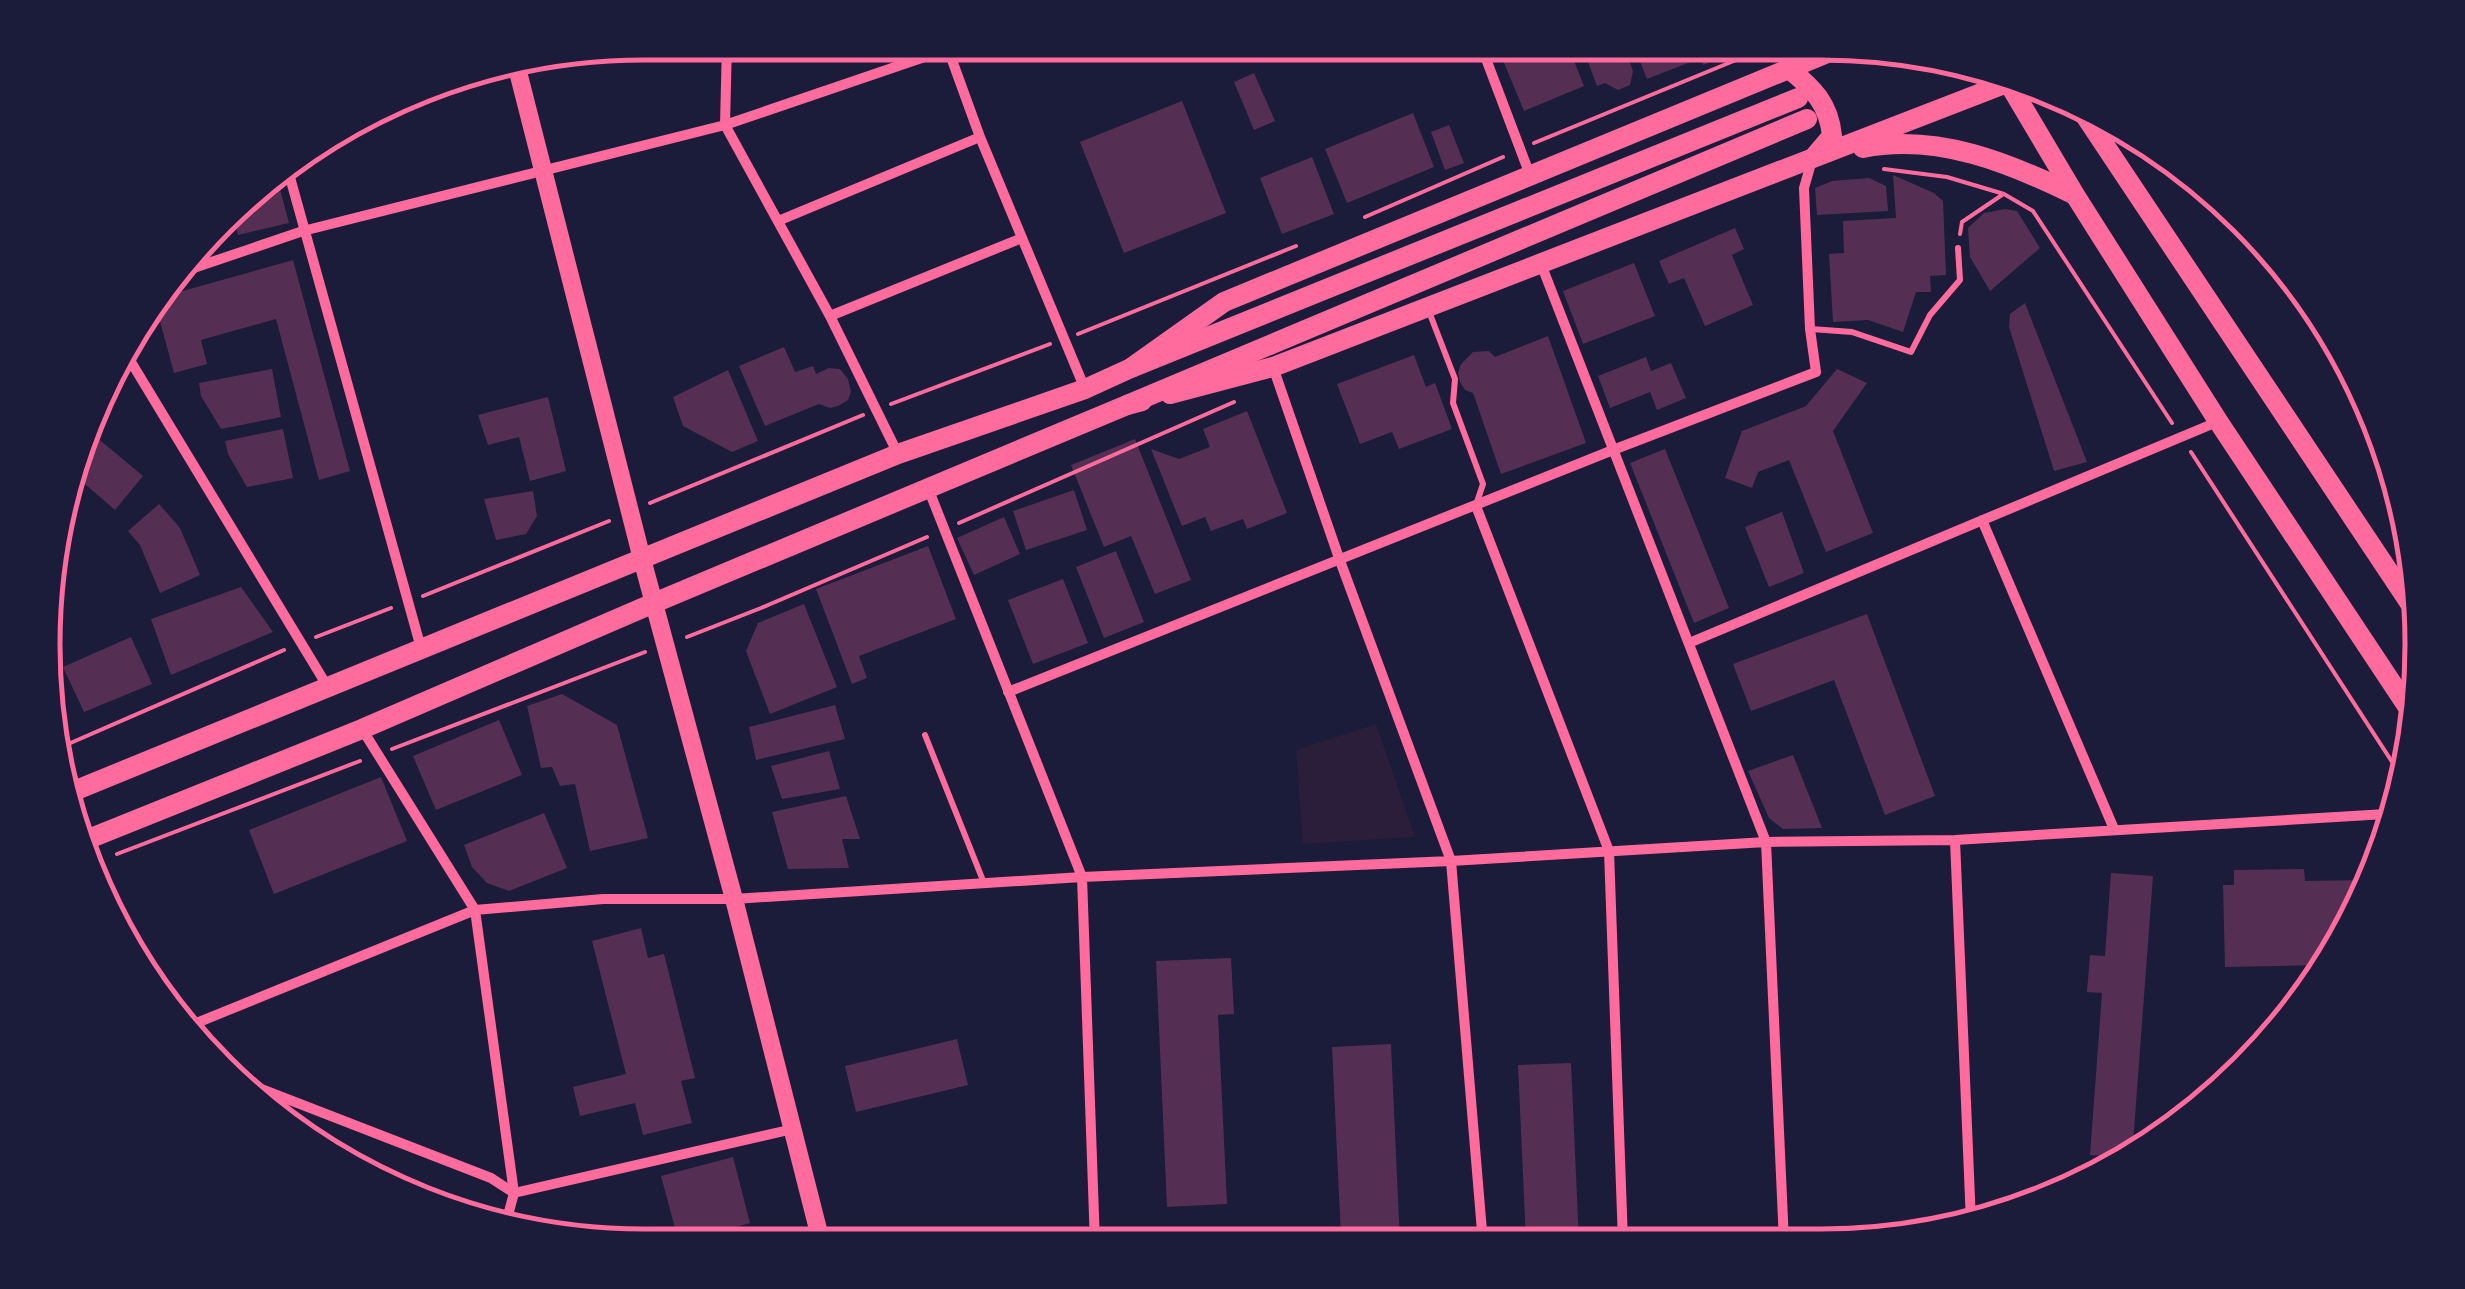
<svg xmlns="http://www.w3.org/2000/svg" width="2465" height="1289" font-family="Signika,sans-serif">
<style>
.green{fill:#2a1e3b}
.building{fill:#542f53}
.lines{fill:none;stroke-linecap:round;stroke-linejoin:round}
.path{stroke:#ff6b9d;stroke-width:4}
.service{stroke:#ff6b9d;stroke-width:6}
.minor{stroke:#ff6b9d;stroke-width:10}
.secondary{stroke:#ff6b9d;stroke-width:18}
.primary{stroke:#ff6b9d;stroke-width:20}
.trunk{stroke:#ff6b9d;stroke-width:20}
.rim{fill:none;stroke:#ff6b9d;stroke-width:5}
</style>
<rect width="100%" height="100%" fill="#1b1b3a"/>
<path class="green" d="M 1376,724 L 1415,837 L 1303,844 L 1296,750 Z"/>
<path class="building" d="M 1539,43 L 1567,43 L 1584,86 L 1524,111 L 1502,58 Z
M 1581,43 L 1623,44 L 1633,71 L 1630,85 L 1618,90 L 1605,83 L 1597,86 Z
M 1633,44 L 1686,44 L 1693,61 L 1647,79 Z
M 1695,44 L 1756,44 L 1703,65 Z
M 1254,73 L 1275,121 L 1254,130 L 1234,82 Z
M 1182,101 L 1226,213 L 1124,253 L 1080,142 Z
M 1413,113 L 1434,167 L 1347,203 L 1325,149 Z
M 1449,125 L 1464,163 L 1445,170 L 1431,132 Z
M 1312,157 L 1334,214 L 1282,234 L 1260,178 Z
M 1893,175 L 1934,193 L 1943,201 L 1946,275 L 1930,276 L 1931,292 L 1916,292 L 1903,332 L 1868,320 L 1833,322 L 1829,254 L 1844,253 L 1843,221 L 1896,218 Z
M 277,178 L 289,223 L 238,235 L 233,215 L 265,181 Z
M 1869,178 L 1886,186 L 1888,211 L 1817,215 L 1815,188 L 1832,181 Z
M 2005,209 L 2017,211 L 2040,248 L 1990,291 L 1970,257 L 1968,228 L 1984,213 Z
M 1735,228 L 1744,249 L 1732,255 L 1753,305 L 1705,326 L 1684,278 L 1669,284 L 1659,261 Z
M 293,260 L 350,471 L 319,480 L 276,319 L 201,340 L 207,364 L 174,373 L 154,299 Z
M 1634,263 L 1655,316 L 1583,344 L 1563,291 Z
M 2025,303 L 2087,462 L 2054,471 L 2009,327 L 2010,314 Z
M 1548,336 L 1586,443 L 1501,474 L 1473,393 L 1465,390 L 1460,382 L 1458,373 L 1461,364 L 1473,352 L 1489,351 L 1495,357 Z
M 784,347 L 795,372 L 813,366 L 816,374 L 829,368 L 840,369 L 848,379 L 851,392 L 848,400 L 838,406 L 830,408 L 819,404 L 765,426 L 739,366 Z
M 1414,355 L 1426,387 L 1435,383 L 1452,429 L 1399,449 L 1392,432 L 1360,444 L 1337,384 Z
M 1646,357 L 1651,371 L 1671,363 L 1686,398 L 1657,410 L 1650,392 L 1610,408 L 1598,376 Z
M 272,369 L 281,417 L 221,429 L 201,396 L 199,383 Z
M 1837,369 L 1867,383 L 1833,431 L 1873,533 L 1826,552 L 1789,460 L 1758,472 L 1752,488 L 1725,478 L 1742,431 L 1806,406 Z
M 728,370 L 758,441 L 732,452 L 683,426 L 673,397 Z
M 548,397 L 566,471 L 530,481 L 519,437 L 488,445 L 478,415 Z
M 1247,411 L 1287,513 L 1247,529 L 1243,519 L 1211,531 L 1205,517 L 1182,526 L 1151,449 L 1179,459 L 1210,447 L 1203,429 Z
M 283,429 L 293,478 L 247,487 L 228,454 L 225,441 Z
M 89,431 L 143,476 L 115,510 L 71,472 Z
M 1135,439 L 1191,580 L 1155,594 L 1131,536 L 1104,547 L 1071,465 Z
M 1665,449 L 1729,608 L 1694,623 L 1630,463 Z
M 1074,490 L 1087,530 L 1026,550 L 1013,511 Z
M 533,491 L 537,516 L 526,534 L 496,540 L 484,499 Z
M 159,504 L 180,528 L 200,575 L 160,593 L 140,545 L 128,531 Z
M 1782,512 L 1804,573 L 1769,587 L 1745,527 Z
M 1004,517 L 1020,554 L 974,575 L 957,538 Z
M 928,546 L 956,619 L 859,656 L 867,678 L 852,684 L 816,589 Z
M 1116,551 L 1144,622 L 1104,638 L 1076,567 Z
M 1063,579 L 1088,643 L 1033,664 L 1008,600 Z
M 241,587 L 273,632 L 171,675 L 151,619 Z
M 804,604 L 837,687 L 770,714 L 746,651 L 758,623 Z
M 1867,614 L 1935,796 L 1885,815 L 1834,680 L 1751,711 L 1733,664 Z
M 131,637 L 152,684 L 84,712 L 63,667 Z
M 562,694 L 617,725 L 648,838 L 590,851 L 575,784 L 560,786 L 552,767 L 541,768 L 527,706 Z
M 835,705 L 845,739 L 756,760 L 749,727 Z
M 499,720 L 522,775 L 436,810 L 413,756 Z
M 829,751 L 840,789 L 782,799 L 771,766 Z
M 1793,755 L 1822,828 L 1783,829 L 1769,818 L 1748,771 Z
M 381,777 L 407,841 L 274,894 L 249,830 Z
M 846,796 L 860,839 L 842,839 L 849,868 L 788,869 L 772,812 Z
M 544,813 L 567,868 L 509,891 L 487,883 L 472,867 L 464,845 Z
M 2304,869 L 2305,881 L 2369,880 L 2360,911 L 2324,965 L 2225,967 L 2223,885 L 2234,885 L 2234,870 Z
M 2111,873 L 2153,876 L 2132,1157 L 2130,1158 L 2090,1155 L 2102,993 L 2087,992 L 2090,955 L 2105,956 Z
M 641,928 L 648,958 L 664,954 L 695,1078 L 681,1081 L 692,1123 L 643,1135 L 635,1103 L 580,1116 L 573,1087 L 626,1074 L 592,941 Z
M 1231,958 L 1234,1014 L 1218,1015 L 1227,1204 L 1167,1207 L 1156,961 Z
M 957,1039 L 968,1085 L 856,1112 L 845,1066 Z
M 1391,1044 L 1400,1243 L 1326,1243 L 1325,1237 L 1341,1237 L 1332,1047 Z
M 1571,1063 L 1579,1242 L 1526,1242 L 1518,1065 Z
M 733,1157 L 750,1223 L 679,1243 L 661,1176 Z
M 757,1232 L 760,1245 L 712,1245 L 712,1244 Z"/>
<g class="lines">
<path class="path" d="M 1534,143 L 1775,44
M 1884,169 L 1947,177 L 2004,194 L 2033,211 L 2172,423
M 1365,217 L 1503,157
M 1960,234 L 1962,222 L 2002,195
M 1078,334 L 1296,246
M 891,404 L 1050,344
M 2191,452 L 2398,771
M 650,503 L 863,415
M 959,523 L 1234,402
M 423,596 L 609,521
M 316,637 L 391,608
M 687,637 L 761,608 L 927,537
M 59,748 L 284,650
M 392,749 L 645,652
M 117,854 L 360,761"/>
<path class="service" d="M 1428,309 L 1455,379 L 1453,403 L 1483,484 L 1476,505
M 1811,329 L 1852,332 L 1911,352 L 1930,315 L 1960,280 L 1958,248
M 925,735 L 984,883"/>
<path class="minor" d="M 727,43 L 725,125 L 830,316 L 898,454
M 1318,43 L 1480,46
M 1480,43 L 1530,175
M 948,49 L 980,137 L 1085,389
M 286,163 L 421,648
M 778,221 L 980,137
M 1541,264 L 1766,842 L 1784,1242
M 179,273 L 303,231 L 725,125 L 948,49 L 983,43
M 830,316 L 1022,238
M 125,352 L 329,689
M 1273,367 L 1339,558 L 1451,861 L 1483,1243
M 928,488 L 1082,877 L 1095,1244
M 1476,506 L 1609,851 L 1623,1242
M 1982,520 L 2114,829
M 1689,643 L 2217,422
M 1008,692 L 1613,450 L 1816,372 L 1810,329 L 1804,188 L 1812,160
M 362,729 L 475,910 L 514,1193 L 507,1219
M 1955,840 L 1971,1222
M 189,1026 L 475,910 L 603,899 L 734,899 L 1082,877 L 1451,861 L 1766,842 L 1955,840 L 2386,814
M 225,1075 L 491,1178 L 514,1193 L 793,1129"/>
<path class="secondary" d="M 516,64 L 642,559 L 734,899 L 822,1245"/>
<path class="primary" d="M 1789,69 C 1813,88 1829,104 1832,136 L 1814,157
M 2009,84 L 2075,195 L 2218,421 L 2413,715
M 2076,102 L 2411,605
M 1863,148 C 1937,133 2010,163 2075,195
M 1170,394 L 1273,367 L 2007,83
M 69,793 L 898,454 L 1085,389 L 1131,368 L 1224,302 L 1849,44
M 81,842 L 362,729 L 654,603 L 1127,405 L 1142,401"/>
<path class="trunk" d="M 1131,368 L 1798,98
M 1127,405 L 1807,119"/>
</g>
<path d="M0 0H2465V1289H0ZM644 60H1821A584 584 0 0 1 2405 644V645A584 584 0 0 1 1821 1229H644A584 584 0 0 1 60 645V644A584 584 0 0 1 644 60Z" fill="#1b1b3a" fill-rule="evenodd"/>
<path class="rim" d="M644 60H1821A584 584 0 0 1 2405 644V645A584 584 0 0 1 1821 1229H644A584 584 0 0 1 60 645V644A584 584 0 0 1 644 60Z"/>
</svg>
